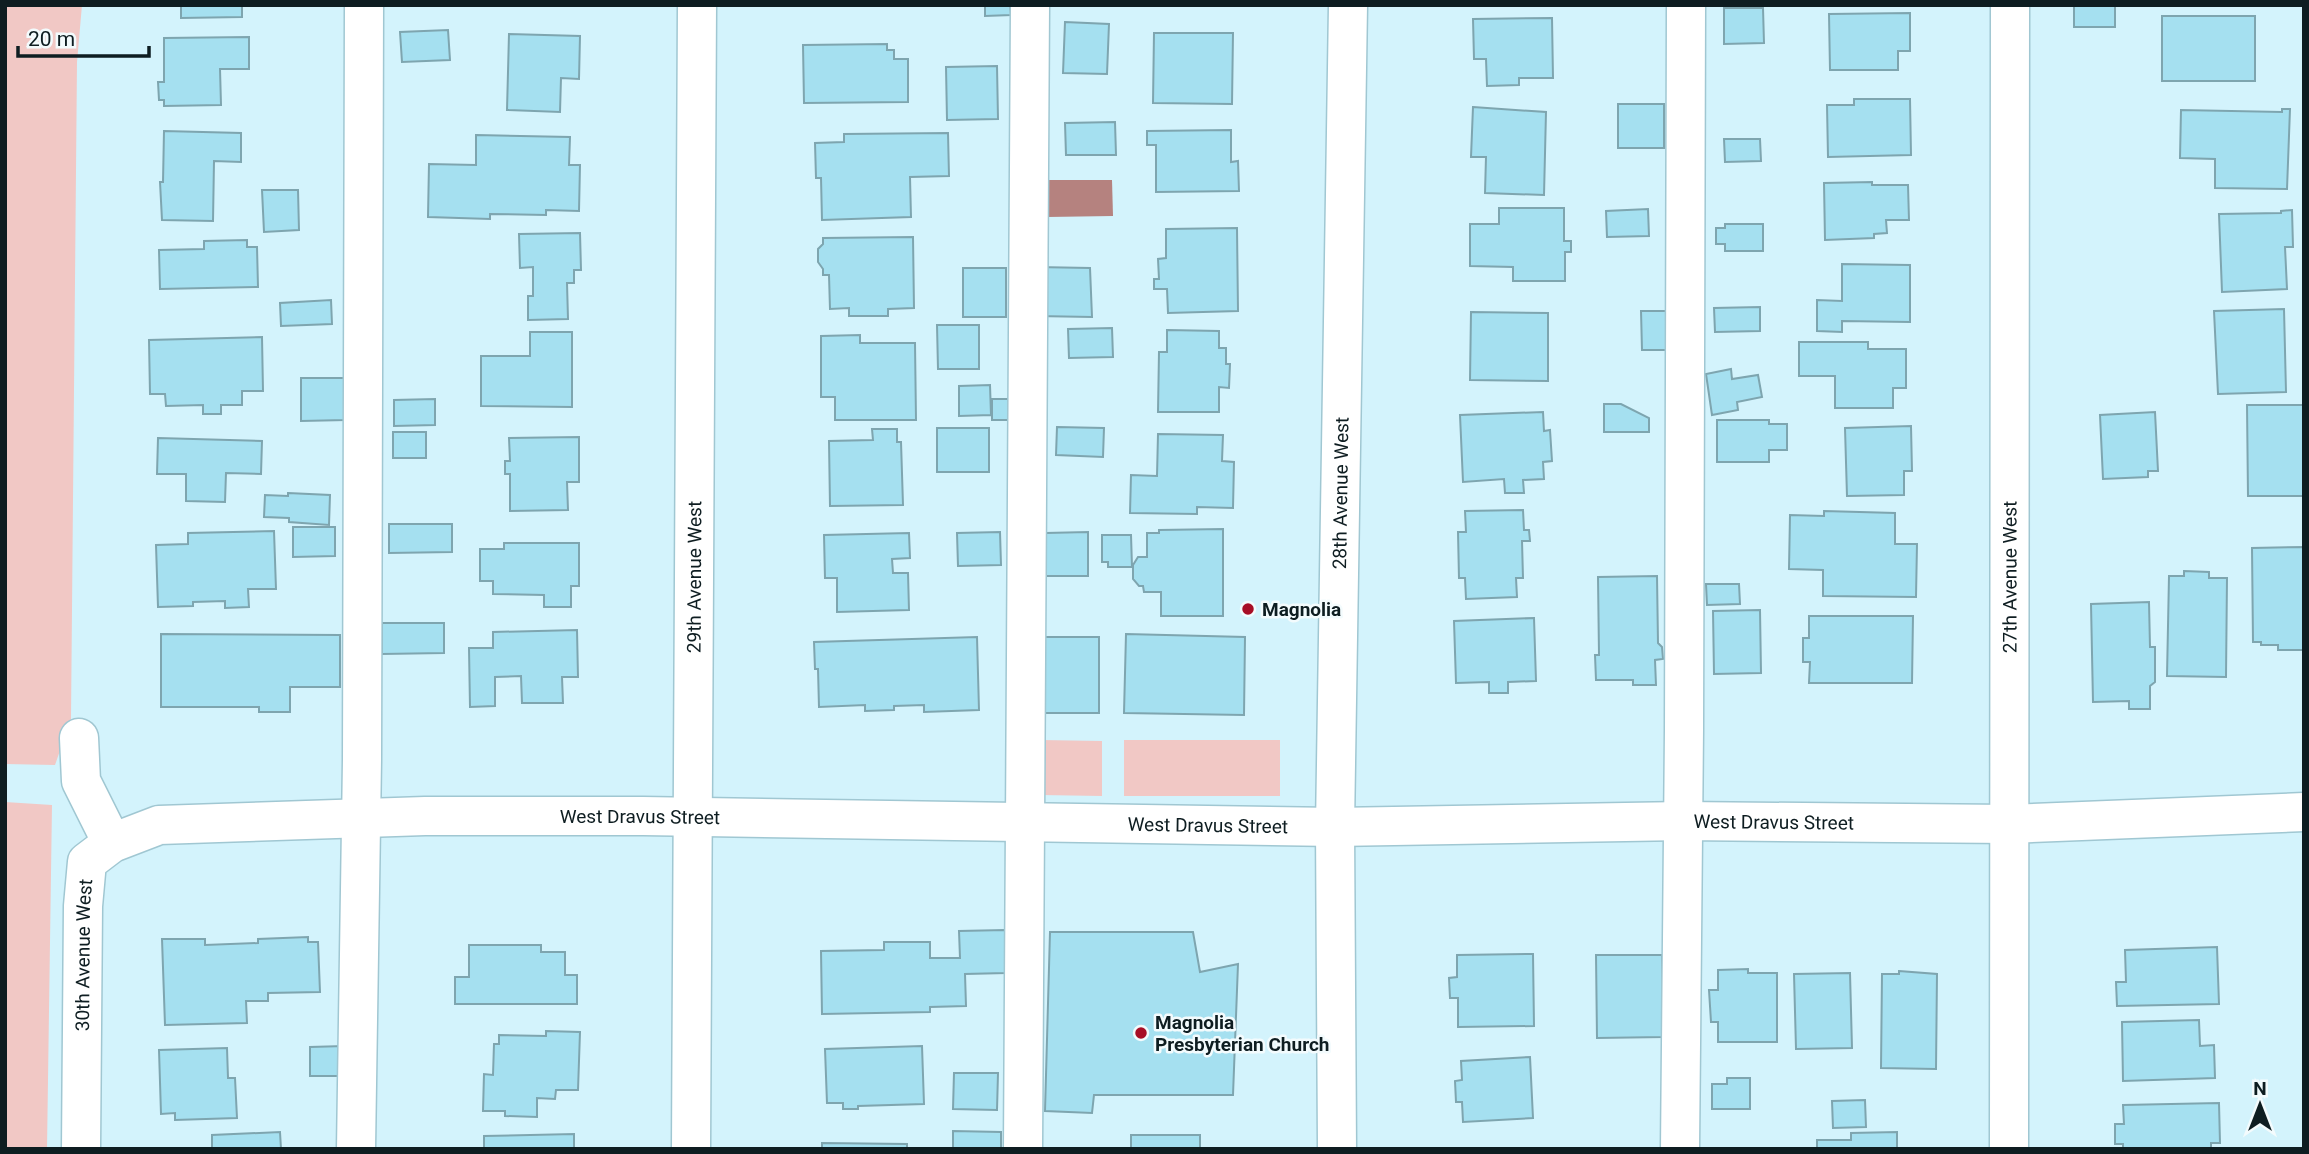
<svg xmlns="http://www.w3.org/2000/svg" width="2309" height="1154" font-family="Roboto,sans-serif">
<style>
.green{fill:#f1c8c5}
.water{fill:#b5827f}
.building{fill:#a5e0f0;stroke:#7ea5af;stroke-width:2}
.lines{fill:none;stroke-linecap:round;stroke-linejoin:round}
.minor-casing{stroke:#a0c7d2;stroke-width:41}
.minor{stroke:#fff;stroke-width:38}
.poi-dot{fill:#a70e26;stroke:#f3fbfd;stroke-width:2.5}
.labels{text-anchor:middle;stroke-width:5;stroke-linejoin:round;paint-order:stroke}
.street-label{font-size:19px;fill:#0e1d21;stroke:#f3fbfd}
.poi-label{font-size:19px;font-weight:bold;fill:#0e1d21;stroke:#f3fbfd;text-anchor:start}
</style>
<rect width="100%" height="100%" fill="#d3f3fc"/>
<path class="green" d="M 5,5 L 82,5 L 77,62 L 71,719 L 55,765 L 5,764 Z
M 1040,740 L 1102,741 L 1102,796 L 1040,795 Z
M 1124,740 L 1280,740 L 1280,796 L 1124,796 Z
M 5,802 L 52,805 L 47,1149 L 5,1149 Z"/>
<path class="water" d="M 1047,180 L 1112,180 L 1113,216 L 1047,217 Z"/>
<path class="building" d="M 181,5 L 242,5 L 242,17 L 181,18 Z
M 985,5 L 1010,5 L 1011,15 L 985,16 Z
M 2074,5 L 2115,5 L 2115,27 L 2074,27 Z
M 1724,8 L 1763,8 L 1764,43 L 1724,44 Z
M 1910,13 L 1910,51 L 1898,51 L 1898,70 L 1830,70 L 1829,14 Z
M 2162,16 L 2255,16 L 2255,81 L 2162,81 Z
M 1552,18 L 1553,78 L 1519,78 L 1519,85 L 1487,86 L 1486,59 L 1474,59 L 1473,19 Z
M 1065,22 L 1109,24 L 1107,74 L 1063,73 Z
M 448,30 L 450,60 L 402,62 L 400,32 Z
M 1154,33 L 1233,33 L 1232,104 L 1153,103 Z
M 509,34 L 580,36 L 579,79 L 561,78 L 560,112 L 507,110 Z
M 249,37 L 249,69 L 220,69 L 221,105 L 164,106 L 164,100 L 159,100 L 158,82 L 164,82 L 164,38 Z
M 887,44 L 887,50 L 894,50 L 894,59 L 908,59 L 908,102 L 804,103 L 803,45 Z
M 997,66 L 998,119 L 947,120 L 946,67 Z
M 1854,99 L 1910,99 L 1911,155 L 1828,157 L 1827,105 L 1854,105 Z
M 1618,104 L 1664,104 L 1664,148 L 1618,148 Z
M 1473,107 L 1546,112 L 1544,195 L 1485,193 L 1486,157 L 1471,157 Z
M 2282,109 L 2290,109 L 2287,189 L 2215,188 L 2215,159 L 2180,158 L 2181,110 L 2282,112 Z
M 1115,122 L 1116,155 L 1066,155 L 1065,123 Z
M 1231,130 L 1231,162 L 1238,161 L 1239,191 L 1156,192 L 1156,145 L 1147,145 L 1147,131 Z
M 164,131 L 241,133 L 241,162 L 214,161 L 213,221 L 162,220 L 160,182 L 163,182 Z
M 948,133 L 949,176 L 910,177 L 911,217 L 822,220 L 821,178 L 816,178 L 815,143 L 844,142 L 844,134 Z
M 476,135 L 570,137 L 569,165 L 580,165 L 579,211 L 546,210 L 546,215 L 490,214 L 490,219 L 428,217 L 429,164 L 476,165 Z
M 1724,139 L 1760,139 L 1761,161 L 1725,162 Z
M 1872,182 L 1872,185 L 1908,185 L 1909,220 L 1886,220 L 1887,233 L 1874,234 L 1874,238 L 1825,240 L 1824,183 Z
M 262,190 L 298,190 L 299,230 L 264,232 Z
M 1499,208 L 1564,208 L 1564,241 L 1571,241 L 1571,252 L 1565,252 L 1565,281 L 1513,281 L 1513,267 L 1470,266 L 1470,224 L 1499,224 Z
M 1648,209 L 1649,236 L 1607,237 L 1606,211 Z
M 2292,210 L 2293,247 L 2285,247 L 2287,289 L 2222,292 L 2219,214 L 2281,213 L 2281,211 Z
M 1725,224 L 1763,224 L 1763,251 L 1725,251 L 1725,244 L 1716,244 L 1716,228 L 1725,228 Z
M 1237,228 L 1238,311 L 1168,313 L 1167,289 L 1154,289 L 1154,279 L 1159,279 L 1158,259 L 1166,258 L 1166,229 Z
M 580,233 L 581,270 L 574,270 L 574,283 L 567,283 L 568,319 L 528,320 L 528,296 L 533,296 L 533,267 L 520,268 L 519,234 Z
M 913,237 L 914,308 L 888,309 L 888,316 L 849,316 L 849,308 L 830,309 L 829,275 L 823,275 L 823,269 L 818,262 L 818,249 L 823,244 L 823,238 Z
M 247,240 L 247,247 L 257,247 L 258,287 L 160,289 L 159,250 L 204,249 L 204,241 Z
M 1842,264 L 1910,265 L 1910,322 L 1842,321 L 1842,332 L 1817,331 L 1817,300 L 1842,301 Z
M 1036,267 L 1090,268 L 1092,317 L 1036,316 Z
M 963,268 L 1006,268 L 1006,317 L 963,317 Z
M 331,300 L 332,324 L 281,326 L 280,303 Z
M 1760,307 L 1760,331 L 1715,332 L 1714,308 Z
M 2284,309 L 2286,392 L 2218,394 L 2214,311 Z
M 1641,311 L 1670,311 L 1670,350 L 1642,350 Z
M 1471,312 L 1548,313 L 1548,381 L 1470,380 Z
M 937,325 L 979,325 L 979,369 L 938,369 Z
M 1112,328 L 1113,357 L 1069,358 L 1068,329 Z
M 1167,330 L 1219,331 L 1219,348 L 1226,348 L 1226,364 L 1230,364 L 1229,388 L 1219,387 L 1219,412 L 1158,412 L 1159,352 L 1167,352 Z
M 530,332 L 572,332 L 572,407 L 481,406 L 481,356 L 530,356 Z
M 860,335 L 860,343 L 915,343 L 916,420 L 835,420 L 835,397 L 821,397 L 821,336 Z
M 262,337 L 263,391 L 242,391 L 242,405 L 221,405 L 221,414 L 203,414 L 203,405 L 166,406 L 165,394 L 150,394 L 149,340 Z
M 1799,342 L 1868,342 L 1868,349 L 1906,349 L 1906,388 L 1893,388 L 1893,408 L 1835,408 L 1835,376 L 1799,376 Z
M 1731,369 L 1732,379 L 1758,375 L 1762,397 L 1737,402 L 1738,410 L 1712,415 L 1706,374 Z
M 301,378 L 346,378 L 346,420 L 301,421 Z
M 990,385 L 991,415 L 959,416 L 959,386 Z
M 435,399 L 435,425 L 394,426 L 394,400 Z
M 992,399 L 1009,399 L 1009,420 L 992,420 Z
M 1604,404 L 1621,404 L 1649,418 L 1649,432 L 1604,432 Z
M 2247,405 L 2304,405 L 2304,496 L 2248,496 Z
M 1543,412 L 1544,431 L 1550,430 L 1552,461 L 1543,462 L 1544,479 L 1523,480 L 1524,493 L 1505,493 L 1504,479 L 1463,482 L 1460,415 Z
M 2155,412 L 2158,471 L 2148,471 L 2148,477 L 2103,479 L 2100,415 Z
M 1717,420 L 1769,420 L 1769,424 L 1787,424 L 1787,450 L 1769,450 L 1769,462 L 1717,462 Z
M 1911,426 L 1912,471 L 1904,471 L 1904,495 L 1847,496 L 1845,428 Z
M 1057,427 L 1104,428 L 1103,457 L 1056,455 Z
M 937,428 L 989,428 L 989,472 L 937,472 Z
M 872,429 L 897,429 L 897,442 L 901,442 L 903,505 L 830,506 L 829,441 L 873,440 Z
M 393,432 L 426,432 L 426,458 L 393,458 Z
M 1158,434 L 1223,435 L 1222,461 L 1234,462 L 1233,508 L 1197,507 L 1197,514 L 1130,513 L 1131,475 L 1157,476 Z
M 579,437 L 579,482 L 567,482 L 568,510 L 510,511 L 510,474 L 505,474 L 505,461 L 510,461 L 509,438 Z
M 158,438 L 262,441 L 261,474 L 226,473 L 225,502 L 186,501 L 186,474 L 157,474 Z
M 288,493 L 330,495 L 329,525 L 289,522 L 289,518 L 264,517 L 265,495 L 288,496 Z
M 1523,510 L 1524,530 L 1529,530 L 1530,541 L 1522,541 L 1523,578 L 1516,578 L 1517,597 L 1466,599 L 1465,578 L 1459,578 L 1458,532 L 1466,532 L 1465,511 Z
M 1824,511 L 1895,513 L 1895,544 L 1917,544 L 1916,597 L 1823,596 L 1823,570 L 1789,569 L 1790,515 L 1824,516 Z
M 389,524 L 452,524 L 452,552 L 389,553 Z
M 293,527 L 335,527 L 335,556 L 293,557 Z
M 1223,529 L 1223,616 L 1161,616 L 1161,592 L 1144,592 L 1143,586 L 1139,586 L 1133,579 L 1133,565 L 1138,557 L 1147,557 L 1147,533 L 1159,533 L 1159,530 Z
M 274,531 L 276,589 L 248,589 L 249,607 L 225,608 L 225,601 L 193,602 L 193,606 L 158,607 L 156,545 L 188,544 L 188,533 Z
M 1000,532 L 1001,565 L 958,566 L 957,533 Z
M 1088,532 L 1088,576 L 1046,576 L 1046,533 Z
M 909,533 L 910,558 L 892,559 L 893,573 L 908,573 L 909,610 L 837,612 L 837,578 L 825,578 L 824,535 Z
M 1102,535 L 1131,535 L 1132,567 L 1108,567 L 1108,562 L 1102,562 Z
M 504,543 L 579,543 L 579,586 L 571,586 L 571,607 L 544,607 L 544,595 L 493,594 L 493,581 L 480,581 L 480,549 L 504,549 Z
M 2304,547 L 2304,650 L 2278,650 L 2278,645 L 2261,645 L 2261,642 L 2253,642 L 2252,548 Z
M 2184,571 L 2209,572 L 2209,578 L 2227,578 L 2226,677 L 2167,676 L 2169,576 L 2184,576 Z
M 1657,576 L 1658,643 L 1662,647 L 1663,659 L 1655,660 L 1656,685 L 1633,685 L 1633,680 L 1596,680 L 1595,655 L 1599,655 L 1598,577 Z
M 1706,584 L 1739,584 L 1740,604 L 1707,605 Z
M 2149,602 L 2150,647 L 2155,647 L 2155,682 L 2150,686 L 2150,709 L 2129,709 L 2129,701 L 2093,702 L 2091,604 Z
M 1760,610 L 1761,673 L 1714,674 L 1713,611 Z
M 1809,616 L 1913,616 L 1912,683 L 1809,683 L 1810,662 L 1803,662 L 1803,638 L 1809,638 Z
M 1534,618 L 1536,681 L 1508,682 L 1508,693 L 1489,693 L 1489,682 L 1456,683 L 1454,621 Z
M 382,623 L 444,623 L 444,653 L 382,654 Z
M 577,630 L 578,677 L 562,677 L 563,703 L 522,703 L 521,676 L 495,677 L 495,706 L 470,707 L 469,648 L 493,648 L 493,632 Z
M 161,634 L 340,635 L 340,687 L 290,687 L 290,712 L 259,712 L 259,707 L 161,707 Z
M 1126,634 L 1245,637 L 1244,715 L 1124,713 Z
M 977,637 L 979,710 L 924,712 L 924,705 L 894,706 L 894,710 L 865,711 L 865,705 L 819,707 L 818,669 L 815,669 L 814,642 Z
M 1045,637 L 1099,637 L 1099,713 L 1045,713 Z
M 1005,930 L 1006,973 L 965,974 L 966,1006 L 930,1007 L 930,1012 L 822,1014 L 821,951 L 884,950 L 884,942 L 930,942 L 930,958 L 960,958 L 959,931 Z
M 1050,932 L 1193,932 L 1200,972 L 1238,964 L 1233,1095 L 1094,1095 L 1092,1113 L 1045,1111 Z
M 308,937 L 308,942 L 318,942 L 320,992 L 268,993 L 268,1001 L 246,1001 L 247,1023 L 165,1025 L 162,939 L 205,939 L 205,945 L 258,943 L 258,939 Z
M 469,945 L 541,945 L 541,952 L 565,952 L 565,975 L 577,975 L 577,1004 L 455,1004 L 455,977 L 469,977 Z
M 2217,947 L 2219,1004 L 2117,1006 L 2116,982 L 2126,982 L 2125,950 Z
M 1533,954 L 1534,1026 L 1458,1027 L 1458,998 L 1450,998 L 1449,978 L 1457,977 L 1457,955 Z
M 1596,955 L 1662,955 L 1664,1037 L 1597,1038 Z
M 1748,969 L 1748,973 L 1777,973 L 1777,1042 L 1718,1042 L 1718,1022 L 1711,1022 L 1709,990 L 1718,990 L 1718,970 Z
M 1899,971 L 1937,974 L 1936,1069 L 1881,1068 L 1882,974 L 1899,974 Z
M 1850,973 L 1852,1048 L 1796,1049 L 1794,974 Z
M 2199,1020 L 2200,1046 L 2214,1045 L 2215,1078 L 2123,1081 L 2122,1022 Z
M 546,1031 L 580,1032 L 578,1090 L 556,1090 L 555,1099 L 537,1098 L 537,1117 L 505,1116 L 505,1111 L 483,1111 L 484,1074 L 493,1075 L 494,1044 L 499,1044 L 499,1035 L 546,1036 Z
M 344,1046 L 344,1076 L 310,1076 L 310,1047 Z
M 922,1046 L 924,1104 L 858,1106 L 858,1109 L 843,1109 L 843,1103 L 827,1103 L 825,1049 Z
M 227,1048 L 228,1078 L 235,1078 L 237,1118 L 175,1120 L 175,1113 L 161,1114 L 159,1050 Z
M 1530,1057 L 1533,1118 L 1463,1122 L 1462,1102 L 1456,1102 L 1455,1081 L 1462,1080 L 1461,1061 Z
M 954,1073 L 998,1073 L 997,1110 L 953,1109 Z
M 1727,1078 L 1750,1078 L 1750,1109 L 1712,1109 L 1712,1084 L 1727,1084 Z
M 1865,1100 L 1866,1127 L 1833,1128 L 1832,1101 Z
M 2219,1103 L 2220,1143 L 2211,1143 L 2211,1149 L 2123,1149 L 2123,1144 L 2115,1144 L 2115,1124 L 2124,1124 L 2123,1105 Z
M 953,1131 L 1001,1132 L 1001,1149 L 953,1149 Z
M 280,1132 L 281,1149 L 212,1149 L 212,1135 Z
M 1897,1132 L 1897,1149 L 1817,1149 L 1817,1140 L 1851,1140 L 1851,1133 Z
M 574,1134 L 574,1149 L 484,1149 L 484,1136 Z
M 1131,1135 L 1200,1135 L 1200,1149 L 1131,1149 Z
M 822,1143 L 907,1144 L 907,1149 L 822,1149 Z"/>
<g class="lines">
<defs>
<g id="minor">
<path d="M 79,738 L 81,781 L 112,843"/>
<path id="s1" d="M 81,1149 L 83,906 L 87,862 L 112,843 L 159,825 L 425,816 L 643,816 L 1335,827 L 1683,821 L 2009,824 L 2304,812"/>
<path d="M 356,1149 L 362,760 L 364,5"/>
<path id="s2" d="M 691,1149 L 697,5"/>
<path d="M 1023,1149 L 1030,5"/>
<path id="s3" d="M 1337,1149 L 1335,827 L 1348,5"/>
<path d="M 1680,1149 L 1684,730 L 1686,5"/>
<path id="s4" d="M 2009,1149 L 2010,5"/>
</g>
</defs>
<use href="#minor" class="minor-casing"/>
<use href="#minor" class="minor"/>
</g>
<g class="poi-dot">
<circle cx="1248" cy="609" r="7"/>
<circle cx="1141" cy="1033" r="7"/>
</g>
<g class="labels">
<g class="street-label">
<text dy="7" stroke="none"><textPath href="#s3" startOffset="656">28th Avenue West</textPath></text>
<text dy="7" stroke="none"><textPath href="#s2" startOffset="572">29th Avenue West</textPath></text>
<text dy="7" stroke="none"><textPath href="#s4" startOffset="572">27th Avenue West</textPath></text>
<text dy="7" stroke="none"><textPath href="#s1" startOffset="850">West Dravus Street</textPath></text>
<text dy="7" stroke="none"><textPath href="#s1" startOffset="1984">West Dravus Street</textPath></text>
<text dy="7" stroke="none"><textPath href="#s1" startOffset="1418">West Dravus Street</textPath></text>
<text dy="7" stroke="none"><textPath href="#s1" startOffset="194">30th Avenue West</textPath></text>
</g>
<g class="poi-label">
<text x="1262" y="616">Magnolia</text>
<text x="1155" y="1029">Magnolia<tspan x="1155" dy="22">Presbyterian Church</tspan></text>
</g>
</g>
<rect width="2309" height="1154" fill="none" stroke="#0e1d21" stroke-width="14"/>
<g transform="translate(2260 1105)" stroke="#f3fbfd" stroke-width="5" paint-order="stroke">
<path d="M0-5L12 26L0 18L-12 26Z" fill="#0e1d21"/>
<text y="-10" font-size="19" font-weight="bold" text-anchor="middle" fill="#0e1d21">N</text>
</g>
<path d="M18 46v10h131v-10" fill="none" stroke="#0e1d21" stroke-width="3.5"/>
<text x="28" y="46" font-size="21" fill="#0e1d21" stroke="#f3fbfd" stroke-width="5" paint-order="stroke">20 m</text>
</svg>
